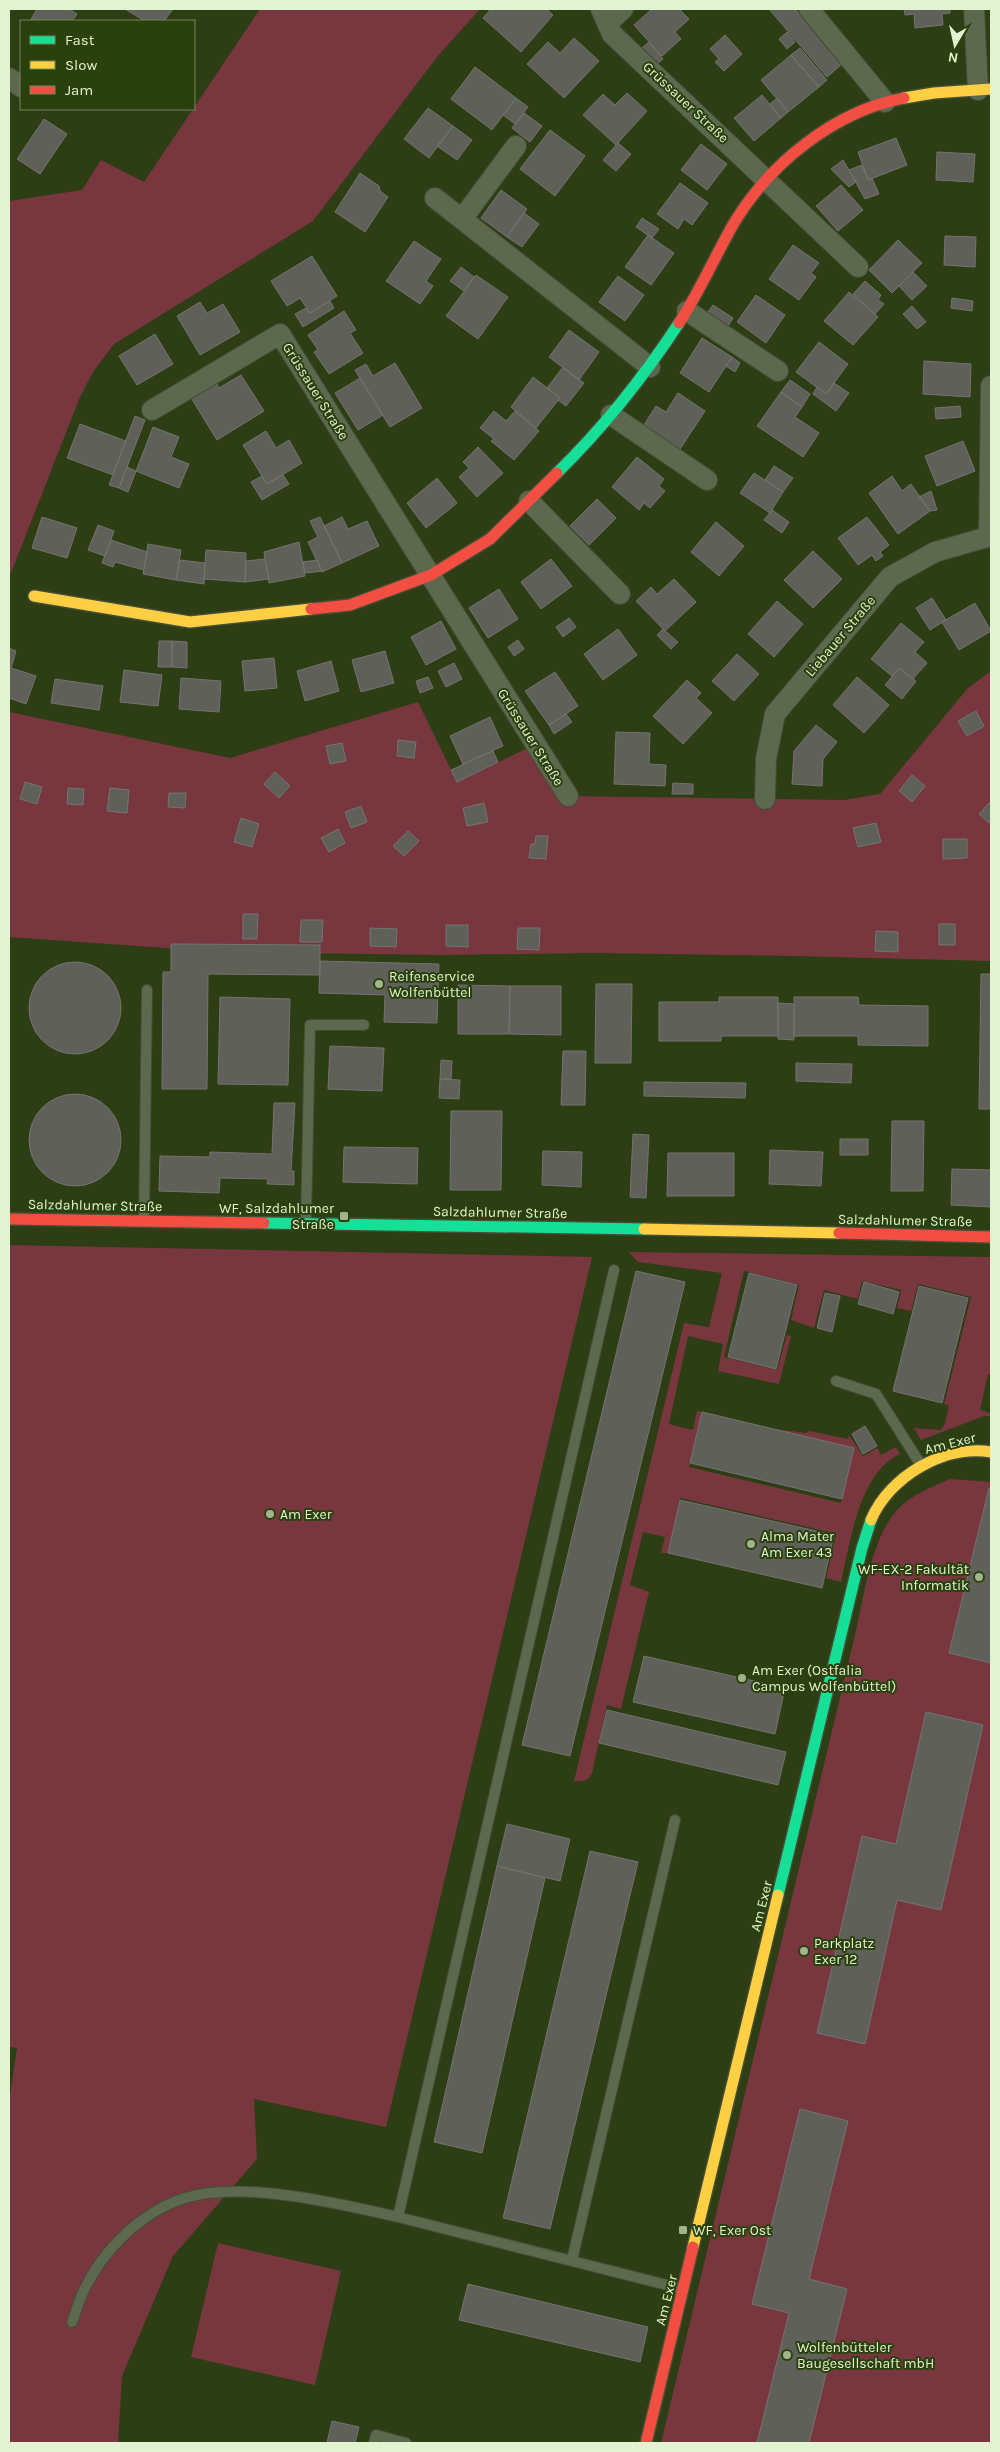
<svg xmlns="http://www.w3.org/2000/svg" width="1000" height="2452" font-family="Karla,sans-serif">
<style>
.green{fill:#78373f}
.building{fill:#60605a;stroke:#74746f}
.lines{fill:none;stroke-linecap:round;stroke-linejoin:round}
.lane-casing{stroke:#434e34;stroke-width:12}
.street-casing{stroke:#434e34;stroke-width:22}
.fast-casing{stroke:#434e34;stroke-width:14}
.slow-casing{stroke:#434e34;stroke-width:14}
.jam-casing{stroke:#434e34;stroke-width:14}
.lane{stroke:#5d694f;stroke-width:10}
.street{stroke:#5d694f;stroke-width:20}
.fast{stroke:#16e098;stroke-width:11}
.slow{stroke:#ffcf43;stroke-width:11}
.jam{stroke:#f24e42;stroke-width:11}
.poi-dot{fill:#a2b38e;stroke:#2b410d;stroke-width:2}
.labels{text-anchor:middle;stroke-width:4;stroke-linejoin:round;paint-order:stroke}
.street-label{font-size:14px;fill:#e1f3d0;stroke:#2b410d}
.poi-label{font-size:14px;fill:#e1f3d0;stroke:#2b410d;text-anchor:start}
</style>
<rect width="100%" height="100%" fill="#2d3d14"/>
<path class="green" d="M 260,9 L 480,9 L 437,57 L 313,221 L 114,344 L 93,372 L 80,397 L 9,578 L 9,201 L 82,190 L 101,160 L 144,182 Z
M 991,671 L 991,961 L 794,956 L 595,953 L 442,955 L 223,952 L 9,937 L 9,712 L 230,758 L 418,702 L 457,782 L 536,744 L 568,796 L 844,800 L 880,794 L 968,688 Z
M 9,1245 L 592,1257 L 386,2127 L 254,2099 L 257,2159 L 173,2256 L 122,2376 L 118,2443 L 9,2443 L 9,2102 L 17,2048 L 9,2047 Z
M 629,1252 L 991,1257 L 991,1375 L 988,1374 L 980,1410 L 991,1413 L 991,1416 L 984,1416 L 921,1440 L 914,1428 L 941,1430 L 945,1423 L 949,1406 L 944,1404 L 971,1297 L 918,1284 L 911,1311 L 897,1308 L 901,1290 L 862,1281 L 858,1299 L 824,1290 L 814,1328 L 791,1320 L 799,1285 L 744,1271 L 724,1357 L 777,1370 L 787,1335 L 791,1336 L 779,1384 L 718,1371 L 723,1344 L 688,1336 L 669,1424 L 693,1430 L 697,1411 L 702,1412 L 689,1467 L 841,1503 L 853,1450 L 785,1434 L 785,1430 L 805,1433 L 810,1431 L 848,1439 L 849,1435 L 863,1456 L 877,1448 L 881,1455 L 896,1447 L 900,1454 C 859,1472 850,1544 841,1582 L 826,1578 L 836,1535 L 834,1533 L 680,1498 L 668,1553 L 661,1553 L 665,1537 L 643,1532 L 630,1585 L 649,1592 L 621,1709 L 607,1705 L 592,1773 C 588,1781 583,1782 574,1781 L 684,1323 L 709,1327 L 722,1273 L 638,1262 Z
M 950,1479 L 991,1482 L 949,1653 L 991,1663 L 991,2443 L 661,2443 L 855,1635 C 864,1597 871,1539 897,1510 C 910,1495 932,1487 950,1479 Z
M 218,2243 L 341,2271 L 315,2385 L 191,2357 Z"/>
<path class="building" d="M 37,9 L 69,9 L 77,14 L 72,21 L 30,21 Z
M 125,9 L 173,9 L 164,21 L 145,21 Z
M 491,9 L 546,9 L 553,15 L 521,52 L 483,18 Z
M 652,9 L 679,9 L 689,19 L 675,32 L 681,39 L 662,56 L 634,25 Z
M 769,9 L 795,9 L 842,64 L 827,77 Z
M 904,9 L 950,9 L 950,13 L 942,14 L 943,25 L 915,28 L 914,14 L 905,15 Z
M 787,32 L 795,42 L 787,49 L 779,39 Z
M 725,35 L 742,54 L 724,71 L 715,62 L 719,59 L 710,49 Z
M 574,38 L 599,61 L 564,98 L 527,64 L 548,42 L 560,53 Z
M 649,42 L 663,59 L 656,65 L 641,49 Z
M 800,48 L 827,80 L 819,87 L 791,55 Z
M 791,55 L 819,87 L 788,112 L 761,80 Z
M 475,67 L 516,98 L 492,130 L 451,99 Z
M 627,93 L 647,111 L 616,145 L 583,115 L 603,94 L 615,105 Z
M 762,95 L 781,118 L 754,141 L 734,118 Z
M 516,98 L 528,107 L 515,124 L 503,115 Z
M 777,98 L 788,112 L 781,118 L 770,104 Z
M 428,108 L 453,126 L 429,158 L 404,139 Z
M 524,113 L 542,126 L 530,142 L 512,128 Z
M 44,119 L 67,134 L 40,174 L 17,159 Z
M 453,126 L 472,140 L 457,160 L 437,146 Z
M 550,130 L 585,156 L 555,196 L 520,169 Z
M 896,138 L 907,165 L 868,180 L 858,152 Z
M 618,143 L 631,154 L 616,171 L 603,160 Z
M 701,144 L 727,164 L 707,190 L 681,170 Z
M 937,152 L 975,154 L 973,182 L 936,180 Z
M 843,160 L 856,182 L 849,187 L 831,169 Z
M 862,165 L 868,180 L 872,178 L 879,194 L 865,199 L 849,170 Z
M 360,173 L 379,186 L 380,191 L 388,197 L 365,232 L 335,212 Z
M 680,183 L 708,203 L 692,225 L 684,219 L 678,229 L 657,214 Z
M 841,185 L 863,210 L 838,231 L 816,206 Z
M 501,190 L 527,209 L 507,237 L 481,218 Z
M 524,213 L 539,224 L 522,247 L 507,237 Z
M 642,218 L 659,229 L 652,238 L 636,227 Z
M 648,235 L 674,253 L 651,285 L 625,267 Z
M 945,236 L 976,237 L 975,267 L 944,265 Z
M 898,240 L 922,263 L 892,293 L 869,270 Z
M 414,241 L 441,259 L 426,281 L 433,286 L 420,304 L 386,281 Z
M 793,245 L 819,263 L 811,273 L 816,277 L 799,300 L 769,279 Z
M 312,256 L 337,296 L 310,313 L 300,298 L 287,306 L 271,281 Z
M 461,267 L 474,277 L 464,291 L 450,281 Z
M 913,272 L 927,286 L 912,300 L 899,286 Z
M 476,275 L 508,297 L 478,339 L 446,316 Z
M 618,276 L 644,295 L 625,321 L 599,302 Z
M 865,281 L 881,295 L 878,300 L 884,304 L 875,314 L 853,294 Z
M 849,292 L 878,317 L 853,345 L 824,321 Z
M 756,295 L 785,315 L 766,343 L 737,322 Z
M 952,298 L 973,301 L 972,311 L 951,308 Z
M 330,301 L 334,308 L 303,327 L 295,314 L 306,308 L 310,313 Z
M 200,302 L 207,313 L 223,304 L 240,332 L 200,355 L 177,316 Z
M 713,305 L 733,318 L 726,329 L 706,315 Z
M 912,306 L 926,322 L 917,329 L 903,314 Z
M 344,311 L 356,330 L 350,333 L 363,353 L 329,374 L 314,352 L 318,350 L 308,335 Z
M 569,330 L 599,352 L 579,380 L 549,357 Z
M 155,334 L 173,364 L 137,385 L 119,356 Z
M 702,338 L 732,357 L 709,392 L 680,373 Z
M 819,342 L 848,364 L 826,394 L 796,372 Z
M 732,357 L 740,363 L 735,372 L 726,366 Z
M 924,361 L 971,364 L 970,397 L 923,394 Z
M 395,363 L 422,408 L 390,427 L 355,370 L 366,364 L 373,376 Z
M 563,367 L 584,383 L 566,406 L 558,400 L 560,398 L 547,388 Z
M 241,375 L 264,411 L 217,440 L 190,396 L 215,381 L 219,388 Z
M 533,377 L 560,398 L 536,428 L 511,407 Z
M 360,378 L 383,415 L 358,430 L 335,393 Z
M 790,380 L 810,394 L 802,407 L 781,392 Z
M 834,383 L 849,393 L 836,411 L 813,394 L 817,387 L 826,394 Z
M 781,392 L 802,407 L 795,417 L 819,433 L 803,457 L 757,426 Z
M 678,393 L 705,411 L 680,449 L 644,425 L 656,406 L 666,412 Z
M 960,406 L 961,417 L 936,419 L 935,408 Z
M 494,411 L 506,421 L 515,411 L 539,431 L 514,460 L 491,441 L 494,439 L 480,428 Z
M 135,416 L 145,420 L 119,488 L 109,485 Z
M 80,424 L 126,441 L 113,475 L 67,458 Z
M 153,427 L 179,437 L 171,457 L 189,464 L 179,488 L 136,471 Z
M 266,431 L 276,448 L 289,440 L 302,463 L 267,484 L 243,445 Z
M 963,441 L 975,471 L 937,486 L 925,456 Z
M 478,447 L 503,473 L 477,497 L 459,477 L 469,468 L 463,462 Z
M 637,457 L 664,479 L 659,486 L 665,491 L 650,508 L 644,503 L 639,510 L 612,487 Z
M 774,466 L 793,478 L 783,492 L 765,480 Z
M 127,467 L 136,471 L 128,492 L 119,488 Z
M 754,473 L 783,492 L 770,513 L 740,493 Z
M 283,475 L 289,484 L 262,500 L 251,482 L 262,476 L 267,484 Z
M 892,476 L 902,491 L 911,484 L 930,511 L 898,534 L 869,493 Z
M 437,478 L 457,503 L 426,528 L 407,503 Z
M 931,491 L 937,510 L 930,511 L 919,497 Z
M 597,499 L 616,518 L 589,545 L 570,526 Z
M 772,510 L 789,522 L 782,533 L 764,520 Z
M 42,517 L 77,528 L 67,558 L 32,548 Z
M 320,517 L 342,563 L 322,572 L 308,542 L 318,537 L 310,521 Z
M 342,517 L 348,529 L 367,521 L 379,546 L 342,563 L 324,526 Z
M 867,517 L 889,545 L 880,552 L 883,556 L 876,561 L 872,555 L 858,565 L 838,538 Z
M 716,522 L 744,546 L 719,576 L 691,552 Z
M 98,525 L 114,531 L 105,556 L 88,550 Z
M 111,540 L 147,552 L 144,570 L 115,562 L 113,567 L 102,563 Z
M 299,542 L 305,576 L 269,583 L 264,552 Z
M 148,544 L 181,550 L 176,580 L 143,574 Z
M 206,550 L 246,553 L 245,582 L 204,579 Z
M 813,551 L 842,579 L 813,608 L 784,580 Z
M 265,559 L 269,579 L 245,582 L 246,561 Z
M 551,559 L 572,586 L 541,609 L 521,582 Z
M 180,560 L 205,563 L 204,584 L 176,580 Z
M 317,560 L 322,571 L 305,573 L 303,562 Z
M 674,579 L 696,602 L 665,631 L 636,601 L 651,587 L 657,594 Z
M 499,589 L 518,619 L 488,638 L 469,608 Z
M 932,598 L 946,620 L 930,630 L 916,608 Z
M 777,601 L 803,624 L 774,657 L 748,634 Z
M 975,603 L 991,631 L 959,650 L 942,622 Z
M 569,618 L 576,627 L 563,637 L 556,627 Z
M 441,621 L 456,649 L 426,665 L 411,637 Z
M 901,623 L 924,642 L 915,652 L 927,663 L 913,679 L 899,668 L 892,676 L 871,659 Z
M 618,629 L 637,655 L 603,680 L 584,654 Z
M 663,629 L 678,642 L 671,649 L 657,635 Z
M 518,640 L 524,649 L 514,656 L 508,647 Z
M 159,641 L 172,641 L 172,667 L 158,667 Z
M 172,641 L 187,642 L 187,668 L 172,667 Z
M 9,648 L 16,651 L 11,668 L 36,676 L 26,704 L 9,698 Z
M 385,651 L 394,683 L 361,692 L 352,660 Z
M 737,654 L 759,674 L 734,701 L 712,681 Z
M 274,658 L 277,688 L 245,691 L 242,661 Z
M 331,661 L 339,691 L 305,701 L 297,671 Z
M 454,663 L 462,679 L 446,687 L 438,671 Z
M 899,668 L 916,681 L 902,699 L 885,685 Z
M 124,670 L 162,675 L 158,706 L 120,702 Z
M 555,672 L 578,706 L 549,725 L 525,691 Z
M 428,677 L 433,688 L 420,693 L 416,681 Z
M 857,677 L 889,705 L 864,733 L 833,705 Z
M 181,678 L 221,681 L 219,712 L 179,709 Z
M 55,679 L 103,686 L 99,710 L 51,703 Z
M 687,680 L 701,693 L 696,698 L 712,713 L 683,744 L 653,716 Z
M 976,711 L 984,726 L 967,736 L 958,721 Z
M 566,714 L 572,722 L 554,734 L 549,725 Z
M 490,717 L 503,746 L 463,764 L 450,736 Z
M 816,725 L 837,742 L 823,759 L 822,786 L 792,784 L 794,751 Z
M 616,732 L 650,733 L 649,764 L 666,765 L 665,786 L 614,784 Z
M 398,740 L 416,742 L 414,758 L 397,756 Z
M 342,743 L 346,761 L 330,764 L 326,746 Z
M 493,751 L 498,762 L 457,782 L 451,770 Z
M 275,772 L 290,786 L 279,798 L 264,784 Z
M 912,775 L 925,786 L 912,802 L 899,791 Z
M 25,782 L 42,787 L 37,804 L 20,799 Z
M 673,783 L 693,784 L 693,794 L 672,794 Z
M 68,788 L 84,789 L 83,805 L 67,804 Z
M 110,788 L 129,790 L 127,813 L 107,811 Z
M 169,793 L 186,793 L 185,808 L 168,807 Z
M 484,803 L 488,822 L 467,826 L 463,808 Z
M 989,803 L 991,805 L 991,820 L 989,823 L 979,814 Z
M 361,806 L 367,822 L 351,828 L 345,812 Z
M 241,818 L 259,824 L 252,847 L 234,842 Z
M 876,823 L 881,842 L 858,847 L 853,828 Z
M 338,829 L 345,843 L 329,852 L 321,838 Z
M 408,831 L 419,841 L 404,856 L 393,846 Z
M 536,836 L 548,836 L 546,859 L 529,858 L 531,844 L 535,844 Z
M 943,839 L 967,839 L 967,858 L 943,859 Z
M 243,914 L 258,914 L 257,939 L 243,939 Z
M 301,920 L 323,920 L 322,942 L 300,942 Z
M 939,924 L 955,924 L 955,945 L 939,945 Z
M 446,925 L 468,925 L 468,947 L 446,946 Z
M 370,928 L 397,929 L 396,947 L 370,946 Z
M 518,928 L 540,928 L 539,950 L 517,949 Z
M 876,931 L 898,932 L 898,952 L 875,951 Z
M 171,944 L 320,945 L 320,975 L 208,974 L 207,1089 L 162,1089 L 163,972 L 171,972 Z
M 320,961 L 439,964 L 437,1023 L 384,1022 L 385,995 L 319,993 Z
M29 1008a46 46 0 1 1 92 0a46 46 0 1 1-92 0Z
M 981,974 L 991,974 L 991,1109 L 979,1109 Z
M 596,984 L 632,984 L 631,1063 L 595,1063 Z
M 458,985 L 510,986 L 509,1034 L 458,1034 Z
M 510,986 L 561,986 L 561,1035 L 509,1034 Z
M 220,997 L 290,999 L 288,1085 L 218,1084 Z
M 719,997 L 778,997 L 778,1036 L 721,1036 L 721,1041 L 659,1041 L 659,1002 L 719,1002 Z
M 794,997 L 858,997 L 859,1005 L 928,1006 L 928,1046 L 858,1045 L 858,1036 L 794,1036 Z
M 778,1003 L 794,1004 L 794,1040 L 778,1039 Z
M 330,1046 L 384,1048 L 382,1091 L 328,1089 Z
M 563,1051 L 586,1051 L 585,1105 L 561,1105 Z
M 441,1060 L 452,1061 L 451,1079 L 440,1079 Z
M 796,1063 L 852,1064 L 851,1083 L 796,1081 Z
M 440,1079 L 460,1080 L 459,1099 L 439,1098 Z
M 644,1082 L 746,1083 L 745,1098 L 644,1096 Z
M29 1140a46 46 0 1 1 92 0a46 46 0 1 1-92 0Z
M 274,1103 L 295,1103 L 291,1171 L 294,1171 L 294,1185 L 267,1184 L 268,1179 L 220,1178 L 219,1193 L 159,1191 L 160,1156 L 210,1157 L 210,1152 L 272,1154 Z
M 451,1111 L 502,1111 L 501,1190 L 450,1190 Z
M 892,1121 L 924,1121 L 923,1191 L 891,1191 Z
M 633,1134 L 649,1135 L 646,1198 L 630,1197 Z
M 840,1139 L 868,1139 L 868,1155 L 840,1155 Z
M 344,1147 L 418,1148 L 417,1184 L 343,1182 Z
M 770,1150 L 823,1152 L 821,1186 L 769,1184 Z
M 543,1151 L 582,1152 L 581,1187 L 542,1185 Z
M 668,1153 L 734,1153 L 734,1196 L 667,1196 Z
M 952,1169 L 991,1170 L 991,1207 L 951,1205 Z
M 636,1271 L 685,1282 L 570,1756 L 522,1745 Z
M 749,1273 L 797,1285 L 776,1369 L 728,1357 Z
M 864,1282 L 899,1292 L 893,1314 L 858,1304 Z
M 919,1286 L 968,1298 L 942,1403 L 893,1391 Z
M 825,1293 L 840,1296 L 832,1332 L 817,1328 Z
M 702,1412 L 854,1448 L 842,1499 L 690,1463 Z
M 865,1426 L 877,1446 L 863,1454 L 852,1434 Z
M 989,1488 L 991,1489 L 991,1663 L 949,1653 Z
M 680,1500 L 834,1535 L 822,1588 L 668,1553 Z
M 644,1656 L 785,1688 L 775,1734 L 633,1702 Z
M 607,1710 L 786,1752 L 778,1785 L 599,1743 Z
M 926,1712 L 983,1725 L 941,1910 L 897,1900 L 865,2044 L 817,2033 L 862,1836 L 896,1844 Z
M 507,1824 L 570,1839 L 560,1881 L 497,1866 Z
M 590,1851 L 638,1862 L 550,2229 L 503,2218 Z
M 497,1866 L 545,1878 L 482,2153 L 434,2142 Z
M 800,2109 L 848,2121 L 809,2279 L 847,2289 L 809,2443 L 757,2443 L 789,2313 L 752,2304 Z
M 468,2284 L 648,2327 L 640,2362 L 459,2320 Z
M 332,2421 L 359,2427 L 355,2443 L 327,2443 Z"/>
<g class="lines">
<defs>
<path id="lane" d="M 144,1219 L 147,990
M 306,1223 L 310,1025 L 364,1025
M 614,1270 L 398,2217 L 683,2289
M 836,1381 L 876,1394 L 921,1465
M 572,2260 L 675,1820
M 72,2322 C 76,2312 79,2300 84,2290 C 103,2250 141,2212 185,2198 C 242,2180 341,2204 398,2217
M 374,2443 L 376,2435 L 406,2443"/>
<path id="street" d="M 601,9 L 612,34 L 858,267
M 809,9 L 885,102
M 974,9 L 978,90
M 608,23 L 623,9
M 9,78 L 21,87
M 435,198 L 650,367
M 462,219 L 516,146
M 687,311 L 778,371
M 152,410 L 280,334 L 568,796
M 611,415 L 707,480
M 529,501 L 620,594
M 989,536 L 991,386
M 765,799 L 766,759 L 775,714 L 890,577 L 935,552 L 991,536"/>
<path id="fast" d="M 557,473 C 604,427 643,378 679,323
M 264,1223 L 644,1229
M 778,1895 L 862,1548 L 871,1520"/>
<path id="slow" d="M 904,98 L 934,93 L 991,89
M 34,596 L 190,622 L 311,609
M 644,1229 L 839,1233
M 871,1520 C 889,1477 944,1444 991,1452
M 693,2247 L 778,1895"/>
<path id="jam" d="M 679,323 C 700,291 715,256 734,223 C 770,163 835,111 904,98
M 311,609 L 350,605 L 431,575 L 490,539 L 557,473
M 9,1219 L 264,1223
M 839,1233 L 991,1237
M 646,2443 L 693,2247"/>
</defs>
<use href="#lane" class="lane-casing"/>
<use href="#street" class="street-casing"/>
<use href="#fast" class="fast-casing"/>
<use href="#slow" class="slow-casing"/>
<use href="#jam" class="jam-casing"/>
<use href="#lane" class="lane"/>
<use href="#street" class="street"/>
<use href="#fast" class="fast"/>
<use href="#slow" class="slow"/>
<use href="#jam" class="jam"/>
</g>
<g class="poi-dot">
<circle cx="379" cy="984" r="5"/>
<rect x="339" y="1211" width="10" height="10" rx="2.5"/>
<circle cx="270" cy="1514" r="5"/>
<circle cx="751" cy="1544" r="5"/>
<circle cx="979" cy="1577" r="5"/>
<circle cx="742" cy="1678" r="5"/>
<circle cx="804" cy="1951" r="5"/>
<rect x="678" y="2225" width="10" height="10" rx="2.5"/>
<circle cx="787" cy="2355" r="5"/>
</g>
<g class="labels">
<g class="street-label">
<text transform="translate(686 102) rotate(43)" y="5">Grüssauer Straße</text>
<text transform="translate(316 391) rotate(58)" y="5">Grüssauer Straße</text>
<text transform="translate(840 636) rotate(-50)" y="5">Liebauer Straße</text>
<text transform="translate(531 737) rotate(58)" y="5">Grüssauer Straße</text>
<text transform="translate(95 1205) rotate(1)" y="5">Salzdahlumer Straße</text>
<text transform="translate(500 1212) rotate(1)" y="5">Salzdahlumer Straße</text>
<text transform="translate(905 1220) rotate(1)" y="5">Salzdahlumer Straße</text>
<text transform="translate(950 1443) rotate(-14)" y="5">Am Exer</text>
<text transform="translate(761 1906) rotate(-76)" y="5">Am Exer</text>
<text transform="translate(666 2300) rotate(-76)" y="5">Am Exer</text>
</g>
<g class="poi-label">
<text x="389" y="981">Reifenservice<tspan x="389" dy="16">Wolfenbüttel</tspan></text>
<text x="334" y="1213" text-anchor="end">WF, Salzdahlumer<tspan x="334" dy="16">Straße</tspan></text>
<text x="280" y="1519">Am Exer</text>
<text x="761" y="1541">Alma Mater<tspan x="761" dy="16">Am Exer 43</tspan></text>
<text x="969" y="1574" text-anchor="end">WF-EX-2 Fakultät<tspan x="969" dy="16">Informatik</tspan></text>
<text x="752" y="1675">Am Exer (Ostfalia<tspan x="752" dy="16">Campus Wolfenbüttel)</tspan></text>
<text x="814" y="1948">Parkplatz<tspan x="814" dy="16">Exer 12</tspan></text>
<text x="693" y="2235">WF, Exer Ost</text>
<text x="797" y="2352">Wolfenbütteler<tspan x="797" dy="16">Baugesellschaft mbH</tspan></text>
</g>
</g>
<rect width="1000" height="2452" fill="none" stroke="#e1f3d0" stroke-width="20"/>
<rect x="20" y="20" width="175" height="90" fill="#2b410d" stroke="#74885b"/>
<rect x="30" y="36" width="25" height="8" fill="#16e098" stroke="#74885b"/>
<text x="65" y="45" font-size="15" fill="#e1f3d0">Fast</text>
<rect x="30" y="61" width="25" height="8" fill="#ffcf43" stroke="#74885b"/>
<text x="65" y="70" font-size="15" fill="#e1f3d0">Slow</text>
<rect x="30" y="86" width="25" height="8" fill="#f24e42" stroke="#74885b"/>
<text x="65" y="95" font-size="15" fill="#e1f3d0">Jam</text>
<g transform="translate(955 45) rotate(189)" stroke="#2b410d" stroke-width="4" paint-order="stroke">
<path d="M0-4L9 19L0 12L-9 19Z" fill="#e1f3d0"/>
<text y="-8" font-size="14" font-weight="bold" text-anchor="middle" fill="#e1f3d0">N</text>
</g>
</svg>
